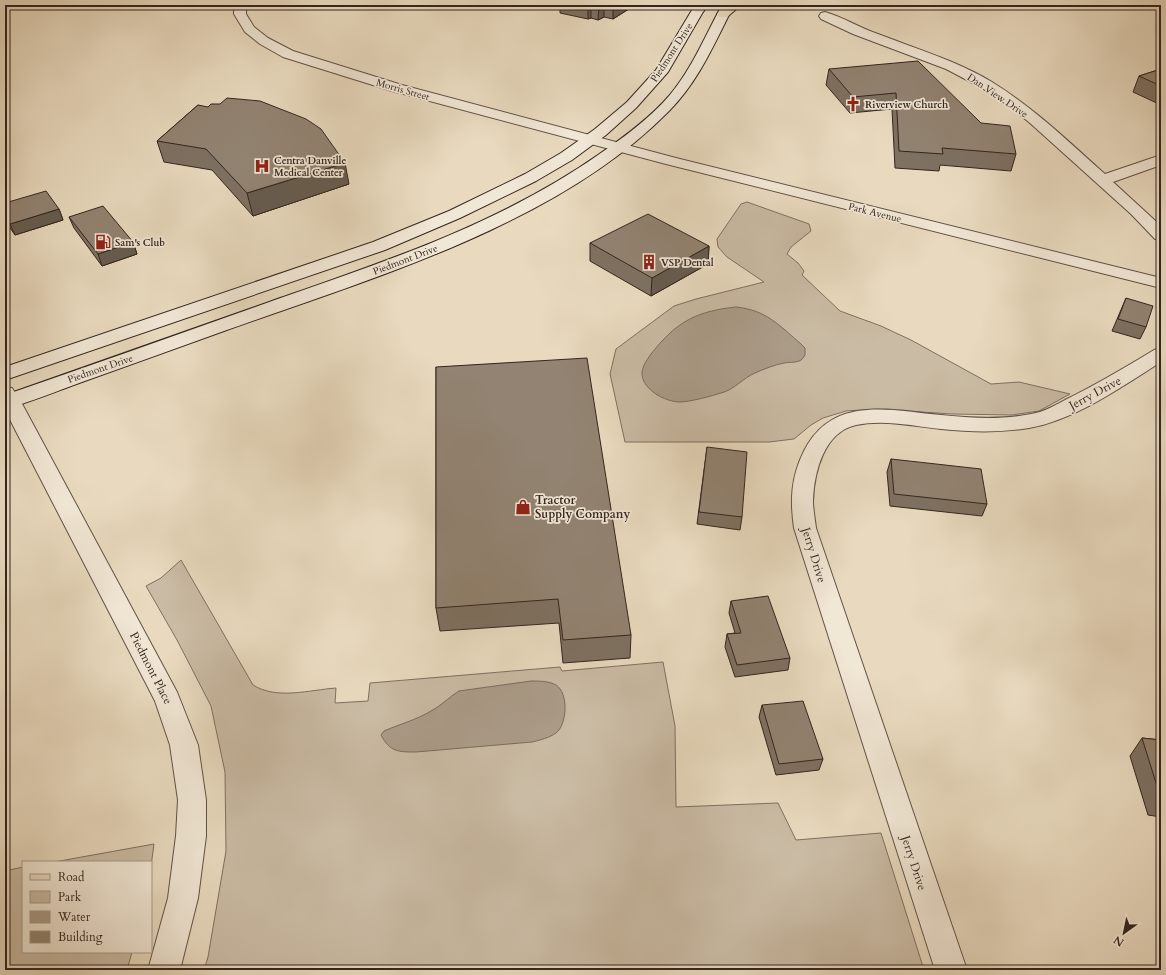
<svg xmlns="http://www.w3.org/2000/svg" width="1166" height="975" font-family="Cardo,serif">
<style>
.green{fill:#cabba4;stroke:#7e7062}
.water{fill:#ab9c89;stroke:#7b6c5f}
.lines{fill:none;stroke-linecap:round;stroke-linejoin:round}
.minor-casing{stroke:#605247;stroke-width:2}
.tertiary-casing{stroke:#605247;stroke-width:2}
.secondary-casing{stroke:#33251f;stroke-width:2}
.primary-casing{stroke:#33251f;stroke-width:2}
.minor{fill:#f1e7d5;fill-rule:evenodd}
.tertiary{fill:#f1e7d5;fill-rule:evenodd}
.secondary{fill:#f1e7d5;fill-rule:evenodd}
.primary{fill:#e9dabf;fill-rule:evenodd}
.wall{fill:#7e7162;stroke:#33251f}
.shaded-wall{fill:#665c50;stroke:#33251f}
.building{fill:#928372;stroke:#33251f}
.labels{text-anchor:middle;stroke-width:3.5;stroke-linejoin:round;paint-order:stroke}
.far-street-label{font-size:10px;fill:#33251f;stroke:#f1e7d5}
.far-poi-label{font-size:10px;font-weight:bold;fill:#33251f;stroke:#f1e7d5;text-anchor:start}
.street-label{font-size:12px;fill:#33251f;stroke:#f1e7d5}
.poi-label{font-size:12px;font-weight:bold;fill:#33251f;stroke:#f1e7d5;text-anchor:start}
</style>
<rect width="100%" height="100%" fill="#e9dabf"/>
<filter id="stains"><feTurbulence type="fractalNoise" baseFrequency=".005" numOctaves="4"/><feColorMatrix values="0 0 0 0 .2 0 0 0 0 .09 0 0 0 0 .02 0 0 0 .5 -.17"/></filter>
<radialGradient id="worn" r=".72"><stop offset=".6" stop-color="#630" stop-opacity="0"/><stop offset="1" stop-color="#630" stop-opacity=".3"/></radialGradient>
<path class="green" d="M 747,202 L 809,224 L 811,231 L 791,247 L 787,254 L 798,263 L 804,271 L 802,275 L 840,311 L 881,326 L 911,340 L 991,384 L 1019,382 L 1070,394 L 1039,411 L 1012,415 L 952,414 L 875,409 L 846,411 L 823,418 L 811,425 L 794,439 L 769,442 L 625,442 L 610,374 L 616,349 L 674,306 L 696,299 L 764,282 L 727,257 L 718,247 L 717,239 L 741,204 Z
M 181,560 L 253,685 C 277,700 309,690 336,688 L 335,703 L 368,701 L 370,683 L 560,667 L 562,671 L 663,662 L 675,726 L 676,807 L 778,803 L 796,840 L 881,833 L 924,970 L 204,970 L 208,957 L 226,851 L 225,772 L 211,706 L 177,640 L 146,586 L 161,578 Z
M 154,844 L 151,866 L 151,862 L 54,862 Z
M 23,867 L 23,952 L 132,952 L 127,970 L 5,970 L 5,871 Z"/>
<path class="water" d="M 736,307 C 766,310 779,325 801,344 L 805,348 L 805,355 C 803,358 802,360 799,361 C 794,363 789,362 784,363 C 774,365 764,369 755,373 C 743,378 734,390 721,393 C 712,396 689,402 680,402 C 665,402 641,389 642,372 C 643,364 650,355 655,349 C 679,320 699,311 736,307 Z
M 531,681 C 539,681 549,681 556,685 C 569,693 567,725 556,733 C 549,738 540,740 532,742 L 416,752 C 398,752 390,752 381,735 L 384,731 C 400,724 416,720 431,711 C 441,706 449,697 459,691 Z"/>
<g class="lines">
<defs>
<path id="minor" d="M 825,12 C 843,17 860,28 878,34 C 917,49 957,61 992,82 C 1034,108 1069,142 1105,174 L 1161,155 L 1161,165 L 1113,182 L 1161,226 L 1161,240 L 1155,239 L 1131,214 L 1030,123 L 1009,106 L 982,88 L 946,69 L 853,34 L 821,19 L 819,16 L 821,13 Z
M 1161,348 L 1161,362 C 1121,387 1075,420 1029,428 C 1000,433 970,432 941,429 C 913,426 884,419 856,425 C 824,432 814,472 813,501 C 813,510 815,519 816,528 L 967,970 L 935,970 L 794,528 C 790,500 791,477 804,451 C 832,395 889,410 941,415 C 970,418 1002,420 1031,414 C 1044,412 1056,405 1067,399 C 1097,384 1126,367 1154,350 Z"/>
<path id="tertiary" d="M 234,5 L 246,5 L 246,14 L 254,27 L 268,38 L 293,51 L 402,85 L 676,158 L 1161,278 L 1161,288 L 666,164 L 392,91 L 283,57 L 260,44 L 245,32 L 234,14 Z
M 5,387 L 12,388 L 20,400 L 177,692 L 198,745 L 206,800 L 206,836 L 198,898 L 180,970 L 148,970 L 168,898 L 176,836 L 178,800 L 170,745 L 155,701 L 5,410 Z"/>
<path id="secondary" d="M 695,5 L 707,5 L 668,72 L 636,108 L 606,135 L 572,160 L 536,181 L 460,218 L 385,250 L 5,380 L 5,367 L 373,242 L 449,211 L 525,174 L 561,153 L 595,129 L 627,102 L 656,70 Z
M 722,5 L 734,5 C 715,42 699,81 669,111 C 557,225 372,278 224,331 C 177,348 130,365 82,382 C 57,391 31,402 5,409 L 5,395 C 94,364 183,333 272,301 C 384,262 499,224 598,155 C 623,138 649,119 669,96 C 692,69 705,36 722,5 Z"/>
<path id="primary" d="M 692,5 L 704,5 L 705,9 L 703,12 L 695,12 Z
M 727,5 L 741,5 L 727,17 L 719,17 L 717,14 Z"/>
</defs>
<use href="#minor" class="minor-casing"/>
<use href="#tertiary" class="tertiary-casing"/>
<use href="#secondary" class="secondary-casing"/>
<use href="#primary" class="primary-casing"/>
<use href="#minor" class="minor"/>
<use href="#tertiary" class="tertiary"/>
<use href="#secondary" class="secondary"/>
<use href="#primary" class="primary"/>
</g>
<path class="wall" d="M 556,5 L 635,5 L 613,19 L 604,17 L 598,20 L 591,18 L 588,19 L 560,13 L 560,6 Z
M 1116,5 L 1161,5 L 1161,9 Z
M 829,69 L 981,123 L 1016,154 L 1011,171 L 940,165 L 939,171 L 895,168 L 892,109 L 850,113 L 826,85 Z
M 1161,69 L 1161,105 L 1133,92 L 1139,76 Z
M 198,105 L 349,184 L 253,216 L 212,170 L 164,162 L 157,141 Z
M 5,203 L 59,209 L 63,220 L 15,235 L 5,221 Z
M 69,217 L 133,242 L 137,254 L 102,266 L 74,228 Z
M 590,243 L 709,246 L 708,264 L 651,296 L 590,261 Z
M 1126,298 L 1146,327 L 1140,339 L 1112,331 Z
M 436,367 L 631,635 L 630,658 L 563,663 L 559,623 L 440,631 L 436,608 Z
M 707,447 L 742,517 L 740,530 L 697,524 Z
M 891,459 L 987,504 L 982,516 L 890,506 L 887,472 Z
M 731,601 L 790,658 L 788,670 L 735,677 L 725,647 L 727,634 L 735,633 L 729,613 Z
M 762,705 L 823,759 L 819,770 L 776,775 L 759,717 Z
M 1142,738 L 1161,740 L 1161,817 L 1148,815 L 1130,756 Z"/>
<path class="shaded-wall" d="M 588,5 L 591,5 L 591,18 L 588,19 Z
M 599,5 L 604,5 L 604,17 L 598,20 Z
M 613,5 L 635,5 L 613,19 Z
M 345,163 L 349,184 L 253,216 L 247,193 Z
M 59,209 L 63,220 L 15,235 L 10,224 Z
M 133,242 L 137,254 L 102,266 L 98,254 Z
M 709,246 L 708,264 L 651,296 L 652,278 Z"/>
<path class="building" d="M 918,61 L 981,123 L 1010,126 L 1016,154 L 942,148 L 943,154 L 899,151 L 896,93 L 853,97 L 829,69 Z
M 1161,69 L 1161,86 L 1139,76 Z
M 227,98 L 260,101 L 306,119 L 321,129 L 345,163 L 247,193 L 206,149 L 157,141 L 198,105 L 208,107 L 211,104 L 220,104 Z
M 46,191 L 59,209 L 10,224 L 5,217 L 5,203 Z
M 103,206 L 133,242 L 98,254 L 69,217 Z
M 648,214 L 709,246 L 652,278 L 590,243 Z
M 1126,298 L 1153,306 L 1146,327 L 1118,319 Z
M 587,358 L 631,635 L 563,640 L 558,599 L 436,608 L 436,367 Z
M 707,447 L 747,452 L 742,517 L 699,512 Z
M 891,459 L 981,469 L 987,504 L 894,494 Z
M 768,596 L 790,658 L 737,665 L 727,634 L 741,633 L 731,601 Z
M 803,701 L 823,759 L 779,764 L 762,705 Z
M 1142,738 L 1161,740 L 1161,799 Z"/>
<defs>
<symbol id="church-bare" viewBox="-9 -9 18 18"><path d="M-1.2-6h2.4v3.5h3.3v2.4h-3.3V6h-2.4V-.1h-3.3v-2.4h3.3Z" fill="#8f2418" stroke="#f1e7d5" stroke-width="2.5" paint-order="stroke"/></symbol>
<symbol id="hospital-bare" viewBox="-9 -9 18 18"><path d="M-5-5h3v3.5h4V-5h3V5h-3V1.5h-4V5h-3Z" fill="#8f2418" stroke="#f1e7d5" stroke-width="2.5" paint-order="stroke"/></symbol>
<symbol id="fuel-bare" viewBox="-9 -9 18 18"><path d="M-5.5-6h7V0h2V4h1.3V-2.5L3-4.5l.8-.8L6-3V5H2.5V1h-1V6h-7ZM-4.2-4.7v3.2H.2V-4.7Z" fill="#8f2418" stroke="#f1e7d5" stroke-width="2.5" paint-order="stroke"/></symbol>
<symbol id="building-bare" viewBox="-9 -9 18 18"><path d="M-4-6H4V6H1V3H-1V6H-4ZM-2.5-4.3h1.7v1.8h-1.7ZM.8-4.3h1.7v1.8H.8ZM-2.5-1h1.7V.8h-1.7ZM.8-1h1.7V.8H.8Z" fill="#8f2418" stroke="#f1e7d5" stroke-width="2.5" paint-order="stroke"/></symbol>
<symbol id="shop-bare" viewBox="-9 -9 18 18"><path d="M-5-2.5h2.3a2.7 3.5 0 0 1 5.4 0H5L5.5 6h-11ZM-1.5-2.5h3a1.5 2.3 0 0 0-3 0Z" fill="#8f2418" stroke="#f1e7d5" stroke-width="2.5" paint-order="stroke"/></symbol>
</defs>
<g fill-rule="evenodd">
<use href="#church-bare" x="842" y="93" width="22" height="22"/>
<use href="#hospital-bare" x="251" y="155" width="22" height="22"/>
<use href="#fuel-bare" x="92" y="231" width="22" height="22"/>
<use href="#building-bare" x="638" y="251" width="22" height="22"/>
<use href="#shop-bare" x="512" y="496" width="22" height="22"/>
</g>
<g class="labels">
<g class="far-street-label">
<text transform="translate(671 52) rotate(-57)" y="4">Piedmont Drive</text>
<text transform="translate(403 89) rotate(16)" y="4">Morris Street</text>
<text transform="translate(998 95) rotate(34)" y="4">Dan View Drive</text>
<text transform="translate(875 212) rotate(14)" y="4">Park Avenue</text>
<text transform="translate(405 259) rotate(-21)" y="4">Piedmont Drive</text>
<text transform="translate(100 368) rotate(-19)" y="4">Piedmont Drive</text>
</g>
<g class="far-poi-label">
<text x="865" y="108">Riverview Church</text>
<text x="274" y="164">Centra Danville<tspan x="274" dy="12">Medical Center</tspan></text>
<text x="115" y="246">Sam's Club</text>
<text x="661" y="266">VSP Dental</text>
</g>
<g class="street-label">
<text transform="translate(1095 393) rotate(-28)" y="4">Jerry Drive</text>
<text transform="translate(814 555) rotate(73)" y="4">Jerry Drive</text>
<text transform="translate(151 668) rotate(63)" y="4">Piedmont Place</text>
<text transform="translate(914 863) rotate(72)" y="4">Jerry Drive</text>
</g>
<g class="poi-label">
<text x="535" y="504">Tractor<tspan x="535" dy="14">Supply Company</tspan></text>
</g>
</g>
<rect width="1166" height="975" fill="none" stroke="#e9dabf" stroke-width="20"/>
<rect x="6" y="6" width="1154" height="963" fill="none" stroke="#33251f" stroke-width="2"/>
<rect x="10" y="10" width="1146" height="955" fill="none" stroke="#33251f"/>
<rect x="22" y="861" width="130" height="92" fill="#f1e7d5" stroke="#a5998c"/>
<rect x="30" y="874" width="20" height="6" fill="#e9dabf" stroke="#a5998c"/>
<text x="58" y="881" font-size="12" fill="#33251f">Road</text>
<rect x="30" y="891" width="20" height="12" fill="#cabba4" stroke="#a5998c"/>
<text x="58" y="901" font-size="12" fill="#33251f">Park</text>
<rect x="30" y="911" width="20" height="12" fill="#ab9c89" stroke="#a5998c"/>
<text x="58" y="921" font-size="12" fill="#33251f">Water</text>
<rect x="30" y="931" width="20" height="12" fill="#928372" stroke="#a5998c"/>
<text x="58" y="941" font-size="12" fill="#33251f">Building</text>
<g transform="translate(1124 933) rotate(213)" stroke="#f1e7d5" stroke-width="3" paint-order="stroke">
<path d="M0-3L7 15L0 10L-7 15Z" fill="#33251f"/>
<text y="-6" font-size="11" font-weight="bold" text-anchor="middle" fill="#33251f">N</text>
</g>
<rect width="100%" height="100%" filter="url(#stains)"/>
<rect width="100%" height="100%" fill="url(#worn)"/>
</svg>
